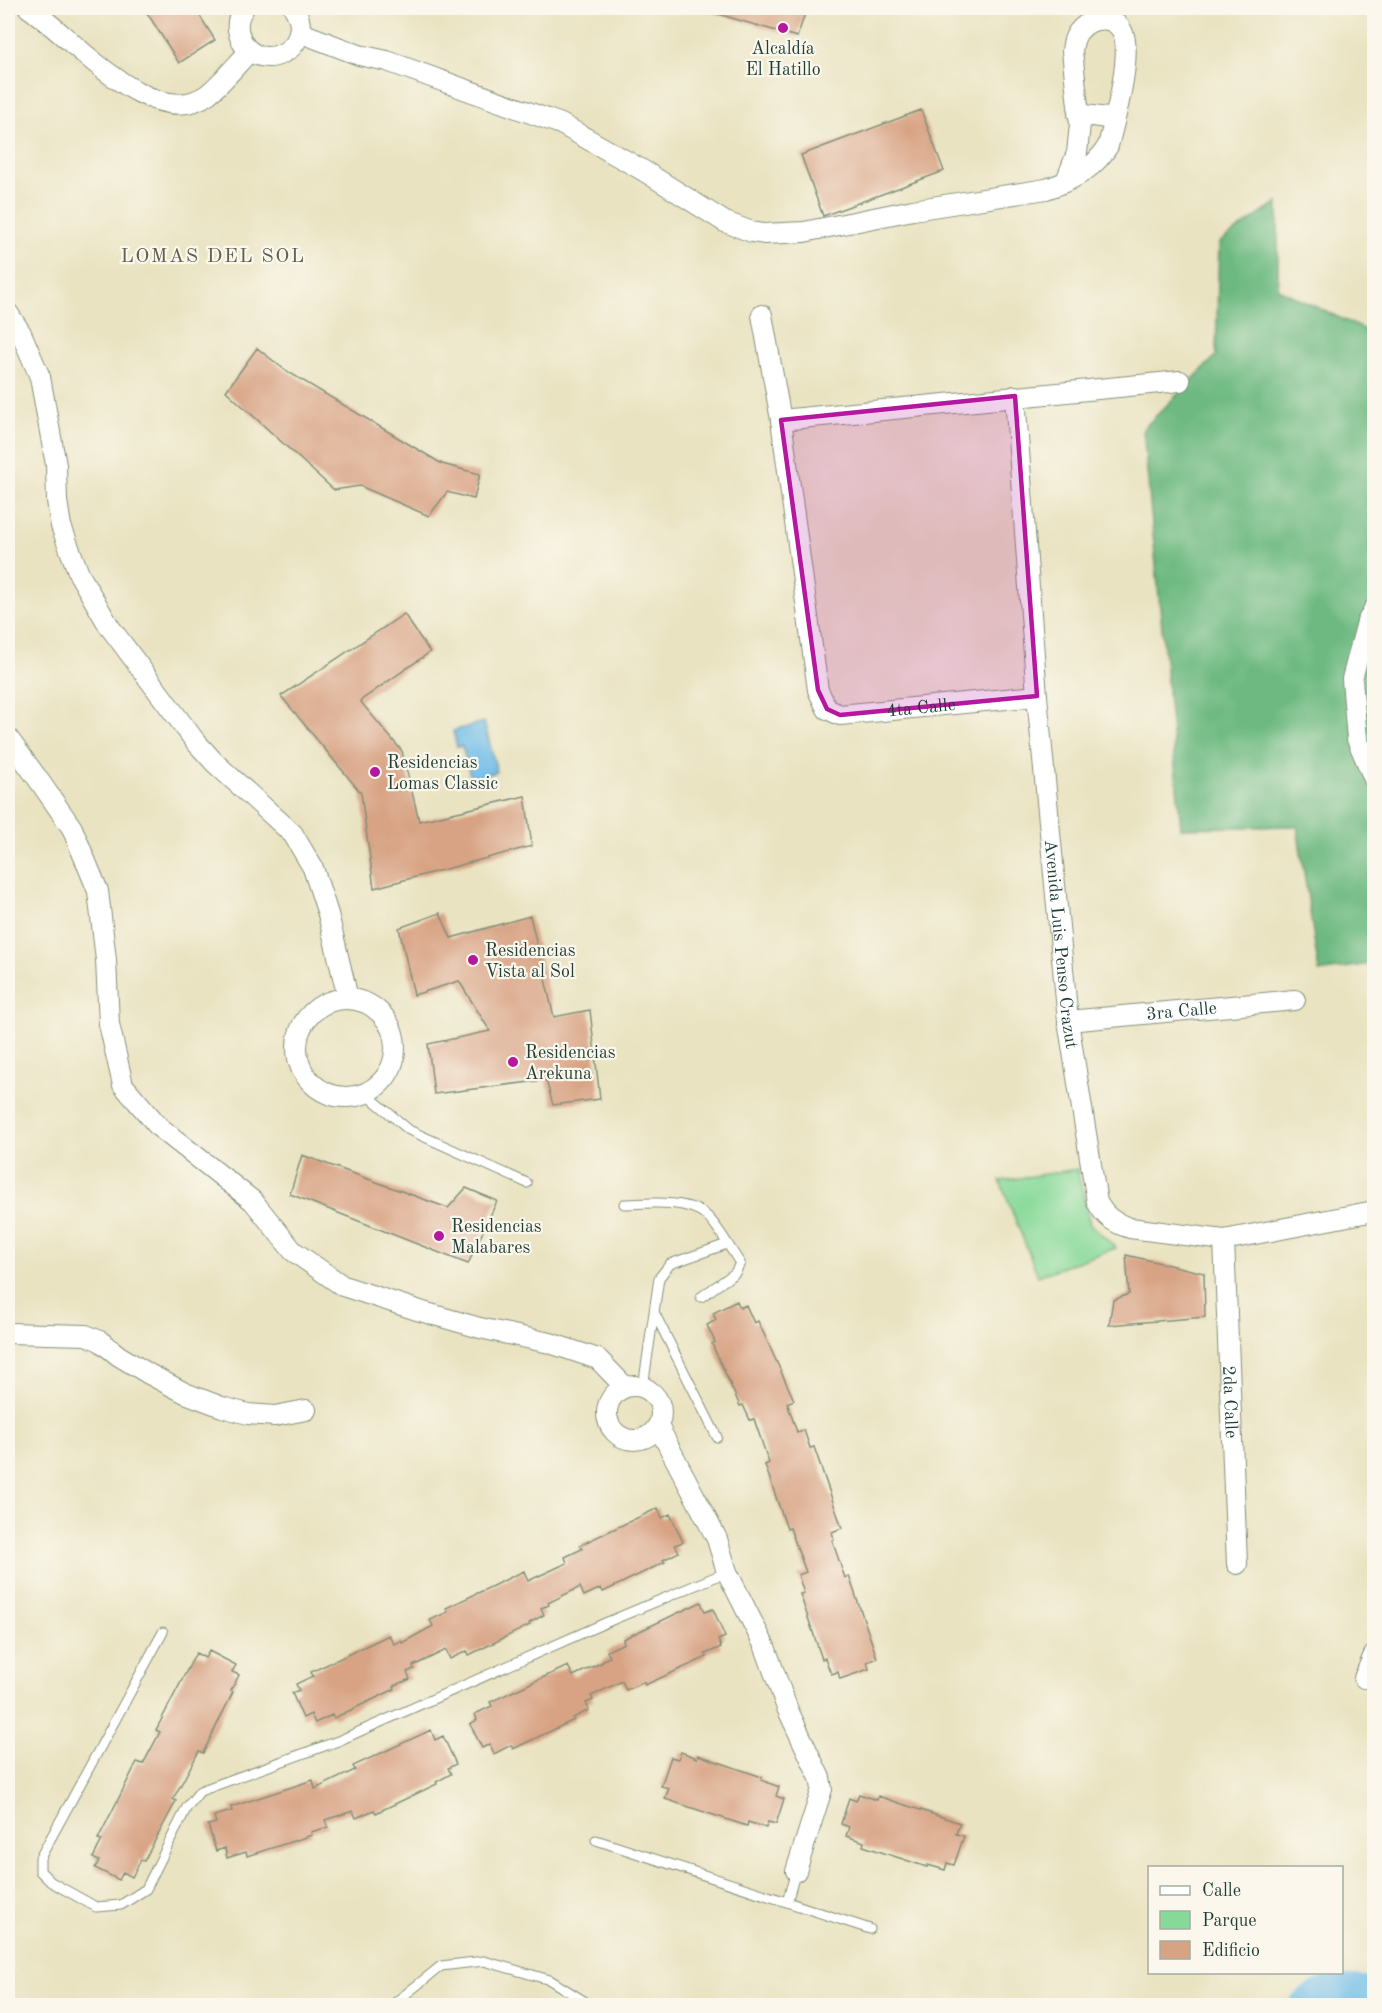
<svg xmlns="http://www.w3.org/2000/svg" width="1382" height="2013" font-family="'Old Standard TT',serif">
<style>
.green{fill:#87d999;stroke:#538b66;stroke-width:1.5}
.forest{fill:#6db981;stroke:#467b5a;stroke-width:1.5}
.water{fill:#6ebce8;stroke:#467c8e;stroke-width:1.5}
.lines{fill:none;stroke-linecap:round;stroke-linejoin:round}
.river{stroke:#6ebce8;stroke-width:34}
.building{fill:#d8a384}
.service-casing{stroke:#84907a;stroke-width:11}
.minor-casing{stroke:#84907a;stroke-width:22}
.service{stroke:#fff;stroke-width:9}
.minor{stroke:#fff;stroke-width:20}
.marked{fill:#b5179e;fill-opacity:0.2;stroke:#b5179e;stroke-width:4.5;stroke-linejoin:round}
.poi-dot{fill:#b5179e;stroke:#fbf7ec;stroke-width:2}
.labels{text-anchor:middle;stroke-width:4.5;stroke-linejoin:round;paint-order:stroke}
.poi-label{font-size:18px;fill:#1f3d34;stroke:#fbf7ec;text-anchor:start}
.street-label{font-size:18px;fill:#1f3d34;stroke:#fbf7ec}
.neighbourhood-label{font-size:20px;letter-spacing:1.5px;fill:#606150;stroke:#fbf7ec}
</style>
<rect width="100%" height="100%" fill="#fbf7ec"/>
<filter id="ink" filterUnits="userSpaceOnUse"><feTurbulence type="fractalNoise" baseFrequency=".0167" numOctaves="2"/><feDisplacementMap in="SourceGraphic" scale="12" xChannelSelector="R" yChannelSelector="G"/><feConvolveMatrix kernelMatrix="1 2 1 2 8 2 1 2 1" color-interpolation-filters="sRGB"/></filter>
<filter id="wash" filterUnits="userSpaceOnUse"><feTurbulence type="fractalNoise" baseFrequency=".008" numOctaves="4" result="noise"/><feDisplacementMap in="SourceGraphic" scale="24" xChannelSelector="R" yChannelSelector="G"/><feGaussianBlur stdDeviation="1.35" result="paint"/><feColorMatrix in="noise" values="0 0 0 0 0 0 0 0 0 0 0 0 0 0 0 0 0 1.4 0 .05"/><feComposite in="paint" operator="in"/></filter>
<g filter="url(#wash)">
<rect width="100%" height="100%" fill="#e9e3c1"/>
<path class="green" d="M 1077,1169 L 1090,1224 L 1116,1248 L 1038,1276 L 1000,1181 Z"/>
<path class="forest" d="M 1278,202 L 1278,289 L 1374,334 L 1374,543 L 1371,545 L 1374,551 L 1374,963 L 1319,972 L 1297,826 L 1181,828 L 1143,429 L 1216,356 L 1219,243 Z"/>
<path class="water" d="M 484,722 L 497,772 L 471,779 L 462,746 L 457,747 L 453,731 Z"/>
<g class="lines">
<path class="river" d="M 1306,2006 C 1325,1989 1352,1990 1374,1995"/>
</g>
<g id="blocks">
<path class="building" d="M 144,8 L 195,8 L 215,40 L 179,63 Z
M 712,8 L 807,8 L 797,37 L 711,12 Z
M 921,110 L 944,171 L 823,216 L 801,155 Z
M 257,348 L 285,370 L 442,464 L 480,474 L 474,499 L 447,492 L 429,516 L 360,486 L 334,490 L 226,391 Z
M 404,614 L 430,652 L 360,701 L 402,751 L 419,821 L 525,796 L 532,846 L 374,888 L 361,793 L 281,696 Z
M 440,913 L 451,938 L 530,916 L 554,1017 L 590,1010 L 600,1099 L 553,1105 L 546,1080 L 434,1094 L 428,1044 L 490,1031 L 459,981 L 414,995 L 399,928 Z
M 302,1155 L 448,1208 L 466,1188 L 497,1201 L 468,1264 L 290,1194 Z
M 1126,1255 L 1204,1273 L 1205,1317 L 1109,1325 L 1113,1300 L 1129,1294 Z
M 737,1301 L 740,1308 L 746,1305 L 754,1323 L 758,1321 L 794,1400 L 787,1403 L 797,1432 L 804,1430 L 810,1448 L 814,1447 L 842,1528 L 832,1532 L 834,1539 L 832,1540 L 845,1578 L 849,1576 L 877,1658 L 867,1662 L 869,1669 L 840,1679 L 838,1672 L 831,1674 L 825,1658 L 822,1659 L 800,1594 L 804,1593 L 798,1575 L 806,1572 L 790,1528 L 787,1529 L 765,1465 L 769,1463 L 754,1419 L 750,1420 L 743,1405 L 740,1406 L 712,1344 L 715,1342 L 707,1325 L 716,1320 L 713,1313 Z
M 658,1508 L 662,1518 L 670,1514 L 683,1542 L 675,1545 L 679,1552 L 663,1560 L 665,1562 L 603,1592 L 601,1588 L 584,1596 L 580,1587 L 548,1603 L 549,1605 L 541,1608 L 544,1615 L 529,1623 L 530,1625 L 469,1655 L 467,1651 L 450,1659 L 446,1650 L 413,1666 L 414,1669 L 407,1672 L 410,1679 L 394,1686 L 395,1689 L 334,1718 L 332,1715 L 315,1723 L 311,1714 L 303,1718 L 292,1693 L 299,1690 L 296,1684 L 313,1676 L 311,1672 L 389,1635 L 394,1644 L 401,1641 L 402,1643 L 433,1626 L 430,1620 L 448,1612 L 446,1608 L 524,1571 L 528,1581 L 567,1563 L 565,1557 L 582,1549 L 580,1545 Z
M 701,1602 L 705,1612 L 713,1609 L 725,1637 L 718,1640 L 721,1647 L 705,1654 L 707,1657 L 645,1685 L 644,1682 L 626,1690 L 622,1681 L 591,1696 L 593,1700 L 586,1703 L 589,1710 L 573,1718 L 574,1720 L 513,1749 L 511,1745 L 494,1754 L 490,1744 L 482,1748 L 470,1724 L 477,1720 L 475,1714 L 492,1706 L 490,1702 L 568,1666 L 573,1676 L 603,1662 L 603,1660 L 610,1657 L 607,1651 L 624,1643 L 623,1639 Z
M 209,1651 L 236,1665 L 232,1672 L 239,1675 L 231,1691 L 233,1692 L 203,1753 L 199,1751 L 183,1781 L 173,1799 L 176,1801 L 144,1861 L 141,1860 L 132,1877 L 123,1872 L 119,1880 L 95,1868 L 99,1861 L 93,1858 L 102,1840 L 98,1839 L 137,1762 L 143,1764 L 160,1732 L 156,1730 L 196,1653 L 205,1658 Z
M 431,1730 L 435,1740 L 443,1736 L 456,1764 L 448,1768 L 451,1774 L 436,1782 L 437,1784 L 376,1813 L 374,1810 L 356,1818 L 353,1811 L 325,1820 L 328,1827 L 311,1832 L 312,1835 L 247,1856 L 246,1852 L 227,1858 L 225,1848 L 216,1851 L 208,1825 L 216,1823 L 214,1816 L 232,1811 L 231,1807 L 313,1780 L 315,1789 L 355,1770 L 353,1766 Z
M 681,1752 L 697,1758 L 698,1755 L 762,1777 L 761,1780 L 779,1787 L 776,1796 L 784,1799 L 776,1824 L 768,1822 L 766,1828 L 748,1822 L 747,1826 L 665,1799 L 669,1788 L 661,1786 L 671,1757 L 678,1759 Z
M 859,1794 L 877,1800 L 878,1796 L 960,1823 L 956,1834 L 964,1836 L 954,1865 L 947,1863 L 945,1870 L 928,1865 L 927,1867 L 863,1846 L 864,1842 L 846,1836 L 849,1827 L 841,1824 L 849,1798 L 856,1801 Z"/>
</g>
</g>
<g filter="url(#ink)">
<use href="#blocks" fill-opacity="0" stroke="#84907a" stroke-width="1.5"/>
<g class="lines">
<defs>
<path id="service" d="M 365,1093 L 409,1130 L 527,1183
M 624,1204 C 648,1203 688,1199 707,1216 C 718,1226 731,1250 740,1263 L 735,1273 L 701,1297
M 654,1312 L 717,1437
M 643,1387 L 659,1278 L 670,1264 L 727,1244
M 163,1632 L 40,1858 L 40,1871 L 51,1882 L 96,1907 L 121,1905 L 146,1889 L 187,1807 L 200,1791 L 338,1741 L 605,1623 L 727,1572
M 596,1840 L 870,1929
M 787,1902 L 796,1871
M 391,2006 L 441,1966 L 484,1961 L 550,1980 L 592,2006"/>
<g id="minor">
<path d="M 29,8 C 71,36 153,135 208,94 C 223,82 236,65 250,51"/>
<path d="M 244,8 C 238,16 236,24 239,34 C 252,79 320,51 294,8"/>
<path d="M 299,32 L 359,55 L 387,61 L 561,124 L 644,171 L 725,222 L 752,232 L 764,234 L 804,232 L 913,210 L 1046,189 C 1072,181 1094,169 1108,146 C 1115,120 1131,60 1124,36 C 1118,15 1093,15 1080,30 C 1074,36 1073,43 1072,51 L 1080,124 L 1077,153 L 1066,181"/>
<path d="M 1078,114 L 1114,119"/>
<path d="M 8,313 L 21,333 L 40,377 L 56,465 L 57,501 L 61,526 L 79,574 L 109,626 L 195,741 L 215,763 L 293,834 L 313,868 L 328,914 L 348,998"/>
<path id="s1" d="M 762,315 L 781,420 L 818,690 L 827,709 L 840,715 L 1037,696"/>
<path id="s2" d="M 1015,396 L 1037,696 L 1068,1021 L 1097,1202 C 1105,1217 1114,1223 1130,1228 L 1224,1240 L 1374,1211"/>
<path d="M 781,420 L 1180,381"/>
<path d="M 1374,609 L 1367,622 L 1352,679 L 1357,739 L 1374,779"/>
<path d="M 8,738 L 38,779 L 72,828 L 98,891 L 106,960 L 109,1024 L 123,1085 L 159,1127 L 253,1201 L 293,1251 L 343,1286 L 420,1311 L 480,1328 L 550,1343 L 598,1359 L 625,1387"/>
<circle cx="346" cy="1048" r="49"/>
<path id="s3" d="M 1068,1021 L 1295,1000"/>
<path id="s4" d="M 1224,1240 L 1237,1564"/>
<path d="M 8,1333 L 86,1335 L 100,1341 L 119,1356 L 149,1374 L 185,1393 L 222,1407 L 248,1414 L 275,1416 L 306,1410"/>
<circle cx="634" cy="1413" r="27"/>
<path d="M 658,1426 L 717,1539 L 727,1572 L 765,1647 L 787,1708 L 820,1778 L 822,1789 L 796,1871"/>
<path d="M 1364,1678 L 1374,1655"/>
</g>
</defs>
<use href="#service" class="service-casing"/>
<use href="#minor" class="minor-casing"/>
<use href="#service" class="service"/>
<use href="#minor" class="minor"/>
</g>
</g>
<path class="marked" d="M 1015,396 L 1037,696 L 840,715 L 827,709 L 818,690 L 781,420 Z"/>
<g class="poi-dot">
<circle cx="783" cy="28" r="6"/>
<circle cx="375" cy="772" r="6"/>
<circle cx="473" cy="960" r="6"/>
<circle cx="513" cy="1062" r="6"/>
<circle cx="439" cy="1236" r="6"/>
</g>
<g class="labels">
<g class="poi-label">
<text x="783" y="54" text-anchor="middle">Alcaldía<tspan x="783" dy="21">El Hatillo</tspan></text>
<text x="387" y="768">Residencias<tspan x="387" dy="21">Lomas Classic</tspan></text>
<text x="485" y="956">Residencias<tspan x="485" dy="21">Vista al Sol</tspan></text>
<text x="525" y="1058">Residencias<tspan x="525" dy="21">Arekuna</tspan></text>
<text x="451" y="1232">Residencias<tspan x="451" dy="21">Malabares</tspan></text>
</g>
<g class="street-label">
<text dy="6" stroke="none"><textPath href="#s1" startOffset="496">4ta Calle</textPath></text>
<text dy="6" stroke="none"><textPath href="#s2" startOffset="550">Avenida Luis Penso Crazut</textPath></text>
<text dy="6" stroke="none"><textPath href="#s3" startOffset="114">3ra Calle</textPath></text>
<text dy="6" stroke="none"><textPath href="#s4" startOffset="162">2da Calle</textPath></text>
</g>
<g class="neighbourhood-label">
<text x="213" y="262">LOMAS DEL SOL</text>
</g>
</g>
<rect width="1382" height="2013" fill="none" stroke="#fbf7ec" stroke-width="30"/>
<rect x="1148" y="1866" width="195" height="108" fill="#fbf7ec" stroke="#a3ada2" stroke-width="1.5"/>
<rect x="1160" y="1886" width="30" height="9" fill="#ffffff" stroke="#a3ada2" stroke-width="1.5"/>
<text x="1202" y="1896" font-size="18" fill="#1f3d34">Calle</text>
<rect x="1160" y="1911" width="30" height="18" fill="#87d999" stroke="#a3ada2" stroke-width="1.5"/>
<text x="1202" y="1926" font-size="18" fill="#1f3d34">Parque</text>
<rect x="1160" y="1941" width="30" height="18" fill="#d8a384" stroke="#a3ada2" stroke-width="1.5"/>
<text x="1202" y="1956" font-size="18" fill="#1f3d34">Edificio</text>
</svg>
